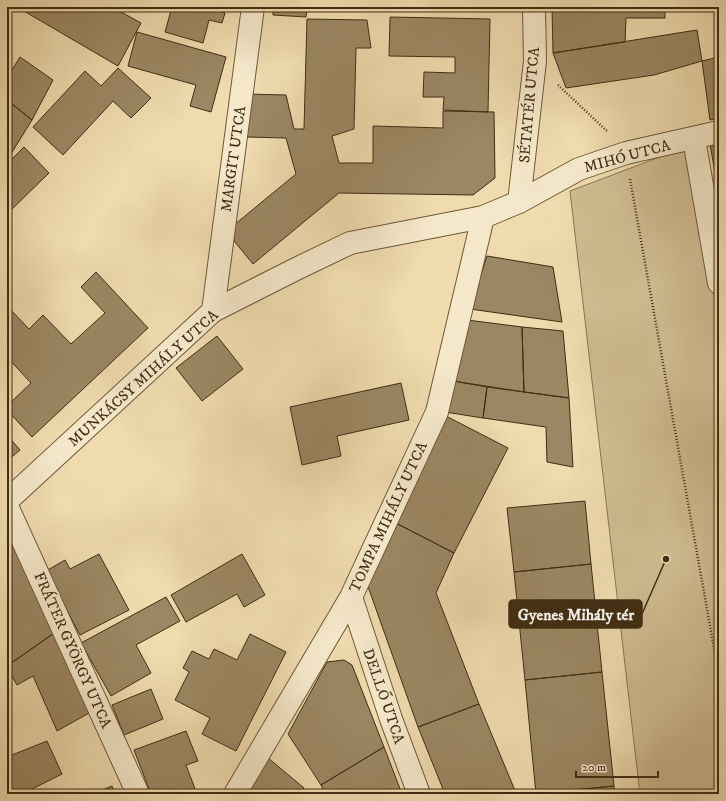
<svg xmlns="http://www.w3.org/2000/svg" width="726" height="801" font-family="'IM FELL DW Pica',serif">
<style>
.green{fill:#d1bd93;stroke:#887552}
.building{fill:#9b8763;stroke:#402d12}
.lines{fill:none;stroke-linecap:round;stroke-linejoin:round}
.minor-casing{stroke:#6c5839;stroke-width:24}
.path{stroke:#402d12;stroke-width:2.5;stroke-dasharray:1 2;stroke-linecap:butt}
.minor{stroke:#f5e8ca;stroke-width:22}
.labels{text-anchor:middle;stroke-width:4;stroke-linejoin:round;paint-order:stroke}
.street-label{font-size:15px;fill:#402d12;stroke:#f5e8ca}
.leader{fill:none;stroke:#402d12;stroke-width:1.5}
.callout-dot{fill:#402d12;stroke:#f5e8ca;stroke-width:1.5}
.callout{fill:#402d12;stroke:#402d12;stroke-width:1.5}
.callout-label{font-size:16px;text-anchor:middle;font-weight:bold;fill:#fff}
</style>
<rect width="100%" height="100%" fill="#efdbae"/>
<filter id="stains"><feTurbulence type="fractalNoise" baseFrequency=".005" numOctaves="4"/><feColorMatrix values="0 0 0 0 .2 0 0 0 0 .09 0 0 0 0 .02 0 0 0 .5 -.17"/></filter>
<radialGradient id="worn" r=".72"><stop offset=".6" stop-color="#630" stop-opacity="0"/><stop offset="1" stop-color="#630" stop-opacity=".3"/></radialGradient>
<path class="green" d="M 689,146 L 719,324 L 719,794 L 640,794 L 570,191 Z"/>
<path class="building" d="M 17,7 L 112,7 L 141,23 L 118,66 Z
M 172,7 L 205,7 L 225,13 L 222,23 L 209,20 L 203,43 L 165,32 Z
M 273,7 L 307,7 L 306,17 L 273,15 Z
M 552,7 L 665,7 L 665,18 L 626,18 L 625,42 L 553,53 Z
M 390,17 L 490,19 L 488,112 L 443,110 L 444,97 L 423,97 L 424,72 L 455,73 L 455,57 L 389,56 Z
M 307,19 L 367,20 L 371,48 L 356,48 L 354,129 L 332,136 L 339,163 L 373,163 L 373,126 L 443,128 L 443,111 L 494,112 L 495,178 L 473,195 L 339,193 L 253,264 L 234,241 L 234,225 L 296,174 L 286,138 L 247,137 L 247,94 L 286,95 L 294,129 L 304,129 Z
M 697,30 L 702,61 L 654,75 L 566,88 L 553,53 Z
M 137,32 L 226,57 L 211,112 L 190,106 L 196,85 L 128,66 Z
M 20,57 L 53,80 L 32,120 L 7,100 L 7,78 Z
M 719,57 L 719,118 L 710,120 L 702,61 Z
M 118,68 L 151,98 L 131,118 L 113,101 L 63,155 L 33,127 L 85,71 L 101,86 Z
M 7,100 L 32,120 L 9,157 L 7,155 Z
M 719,142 L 719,196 L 710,144 Z
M 24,147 L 49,173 L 7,214 L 7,164 Z
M 487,256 L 553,267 L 562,322 L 470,309 Z
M 96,272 L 148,328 L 32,437 L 7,410 L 7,406 L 31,383 L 7,357 L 7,306 L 29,329 L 43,315 L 71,344 L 105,313 L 81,287 Z
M 467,320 L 522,327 L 524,392 L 453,381 Z
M 522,327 L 563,331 L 569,398 L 524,392 Z
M 217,336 L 243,369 L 202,401 L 176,368 Z
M 453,381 L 487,387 L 483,418 L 445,412 Z
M 401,383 L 409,420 L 337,436 L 341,456 L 302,465 L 290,407 Z
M 487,387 L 569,398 L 573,467 L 547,462 L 546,427 L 483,418 Z
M 442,414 L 508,448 L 454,553 L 392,521 Z
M 7,435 L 20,450 L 7,461 Z
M 585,501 L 591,564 L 514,572 L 507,508 Z
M 392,521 L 454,553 L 436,593 L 479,704 L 418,727 L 366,581 Z
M 7,535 L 57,631 L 7,666 Z
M 99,554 L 129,610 L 80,635 L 46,571 L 65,560 L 70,569 Z
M 242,554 L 265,595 L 244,607 L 237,594 L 186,622 L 171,595 Z
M 591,564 L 602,672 L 525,680 L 514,572 Z
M 166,597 L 180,621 L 136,645 L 151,673 L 111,696 L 81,643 Z
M 57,631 L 91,712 L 57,731 L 33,676 L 17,685 L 7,668 L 7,666 Z
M 250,634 L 286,652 L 236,751 L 202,734 L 210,718 L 175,700 L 189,672 L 183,668 L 192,651 L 209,659 L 214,649 L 237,660 Z
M 344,660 L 352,665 L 384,747 L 321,785 L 288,734 L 327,662 Z
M 602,672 L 614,786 L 536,794 L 525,680 Z
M 151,689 L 163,719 L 124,735 L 112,705 Z
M 479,704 L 516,793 L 445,794 L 418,727 Z
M 186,731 L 198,761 L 186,765 L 197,794 L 151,794 L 134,750 Z
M 47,741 L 62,774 L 22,794 L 7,794 L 7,757 Z
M 384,747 L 402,794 L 325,794 L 321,785 Z
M 267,757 L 304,788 L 300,794 L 245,794 Z
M 112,786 L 115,794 L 93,794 Z
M 614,786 L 615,794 L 551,794 L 551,792 Z"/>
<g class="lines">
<defs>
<path id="minor" d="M 694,139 L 719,283
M 519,202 L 535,61 L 534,7
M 213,311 L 253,7
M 7,501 L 213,311 L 296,269 L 350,243 L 483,217 L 519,202 L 579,169 L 626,153 L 719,132
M 7,506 L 138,794
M 351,597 L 391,719 L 419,794
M 235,794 L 351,597 L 437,412 L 483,217"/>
</defs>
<use href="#minor" class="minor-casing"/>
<path class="path" d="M 558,85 L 608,132
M 630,179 L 719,676"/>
<use href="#minor" class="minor"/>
</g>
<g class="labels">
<g class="street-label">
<text transform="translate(529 105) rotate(-85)" y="5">SÉTATÉR UTCA</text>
<text transform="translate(627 156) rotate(-15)" y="5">MIHÓ UTCA</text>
<text transform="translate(233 159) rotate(-82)" y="5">MARGIT UTCA</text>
<text transform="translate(143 378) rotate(-42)" y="5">MUNKÁCSY MIHÁLY UTCA</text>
<text transform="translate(388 517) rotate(-65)" y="5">TOMPA MIHÁLY UTCA</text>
<text transform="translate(73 650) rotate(66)" y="5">FRÁTER GYÖRGY UTCA</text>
<text transform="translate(384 696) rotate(71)" y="5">DELLŐ UTCA</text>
</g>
</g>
<path class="leader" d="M666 559L642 614"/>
<circle class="callout-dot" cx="666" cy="559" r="4"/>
<rect class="callout" x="509" y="600" width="133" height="28" rx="4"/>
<g class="callout-label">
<text x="576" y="620">Gyenes Mihály tér</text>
</g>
<rect width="726" height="801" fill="none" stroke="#efdbae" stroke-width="24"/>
<rect x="8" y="8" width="710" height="785" fill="none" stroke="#402d12" stroke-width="2"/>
<rect x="12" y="12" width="702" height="777" fill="none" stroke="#402d12"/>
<path d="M576 771v6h82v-6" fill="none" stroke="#402d12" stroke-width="2"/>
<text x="582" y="771" font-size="12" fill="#402d12" stroke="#f5e8ca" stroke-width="3" paint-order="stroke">20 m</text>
<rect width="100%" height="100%" filter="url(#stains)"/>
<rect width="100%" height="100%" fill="url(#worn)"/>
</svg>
